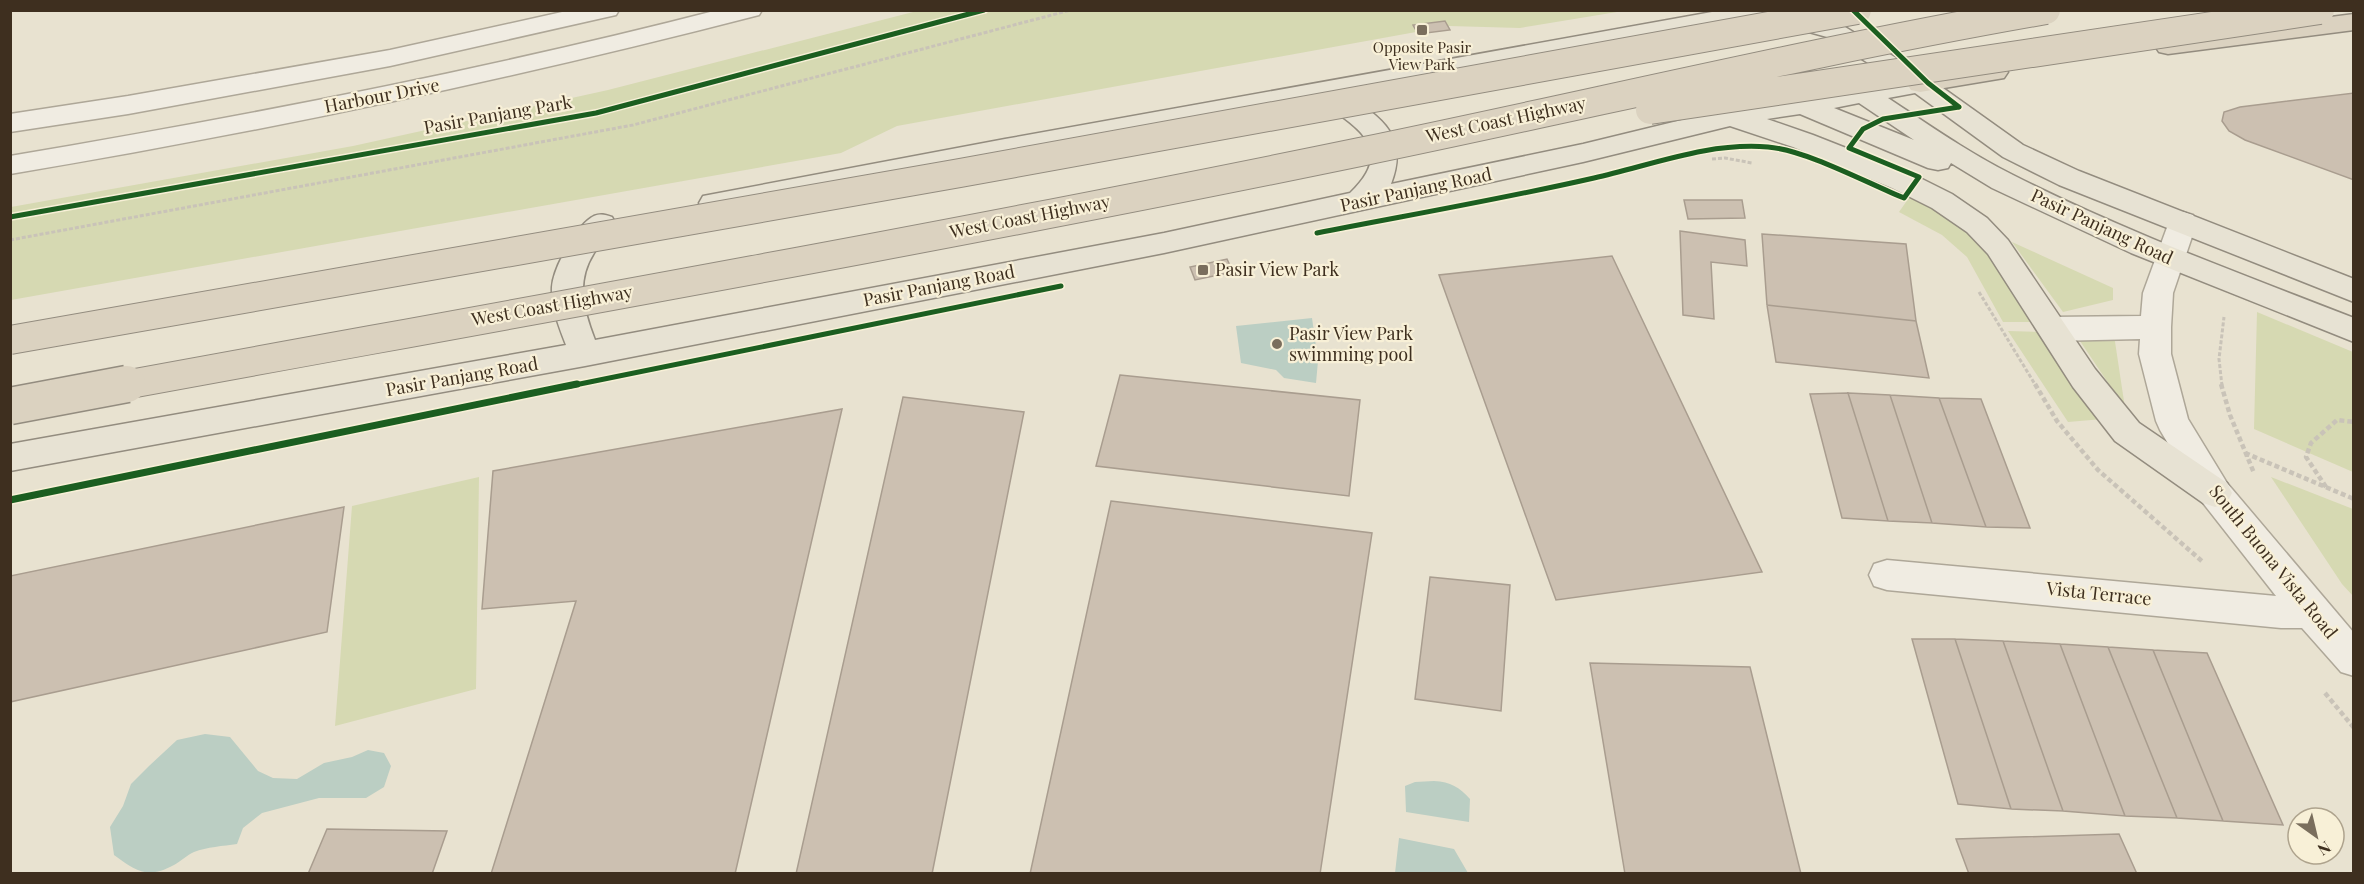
<svg xmlns="http://www.w3.org/2000/svg" width="2364" height="884" font-family="'Playfair Display',serif">
<style>
.green{fill:#d6d9b2}
.water{fill:#bbcec3}
.building{fill:#ccc0b1;stroke:#a99d8f;stroke-width:1.5}
.lines{fill:none;stroke-linecap:round;stroke-linejoin:round}
.minor-casing{stroke:#aea798;stroke-width:3}
.major-casing{stroke:#938c7f;stroke-width:3}
.highway-casing{stroke:#938c7f;stroke-width:3}
.path-far1{stroke:#c9c3b8;stroke-width:3;stroke-dasharray:4 2;stroke-linecap:butt}
.path{stroke:#c9c3b8;stroke-width:4.5;stroke-dasharray:5 3;stroke-linecap:butt}
.minor{fill:#f0ece2;fill-rule:evenodd}
.major{fill:#e7e2d3;fill-rule:evenodd}
.highway{fill:#dbd2c0;fill-rule:evenodd}
.highway-bridge-far1-casing{stroke:#938c7f;stroke-width:30;stroke-linecap:butt}
.highway-bridge-casing{stroke:#938c7f;stroke-width:39;stroke-linecap:butt}
.highway-bridge-far1{stroke:#dbd2c0;stroke-width:28}
.highway-bridge{stroke:#dbd2c0;stroke-width:36}
.cycleway-far1-casing{stroke:#f8f0d7;stroke-width:8}
.cycleway-casing{stroke:#f8f0d7;stroke-width:10}
.cycleway-far1{stroke:#1b5e20;stroke-width:5}
.cycleway{stroke:#1b5e20;stroke-width:7}
.poi-dot{fill:#7a6e5d;stroke:#f8f0d7;stroke-width:2}
.labels{text-anchor:middle;stroke-width:4.5;stroke-linejoin:round;paint-order:stroke}
.far-poi-label{font-size:15px;fill:#3e2f1f;stroke:#f8f0d7}
.street-label{font-size:18px;fill:#3e2f1f;stroke:#f8f0d7}
.poi-label{font-size:18px;fill:#3e2f1f;stroke:#f8f0d7;text-anchor:start}
</style>
<rect width="100%" height="100%" fill="#e8e2d0"/>
<path class="green" d="M 917,11 L 1623,11 L 1520,28 L 1449,26 L 897,126 L 841,153 L 11,300 L 11,207 L 353,146 L 608,90 Z
M 1913,192 L 1994,251 L 2037,322 L 2003,322 L 1967,257 L 1942,235 L 1899,212 Z
M 2012,242 L 2113,288 L 2113,300 L 2063,312 Z
M 2257,312 L 2353,352 L 2353,472 L 2254,429 Z
M 2008,331 L 2045,332 L 2103,419 L 2068,422 Z
M 2114,335 L 2125,408 L 2080,341 Z
M 479,477 L 476,689 L 335,726 L 352,506 Z
M 2271,477 L 2353,509 L 2353,596 L 2342,584 Z"/>
<path class="water" d="M 1312,318 L 1318,361 L 1316,383 L 1284,378 L 1276,370 L 1241,363 L 1236,326 Z
M 205,734 L 230,737 L 258,771 L 273,778 L 297,779 L 324,763 L 352,757 L 368,750 L 384,753 L 391,766 L 384,787 L 366,798 L 319,798 L 262,813 L 243,828 L 237,844 C 223,846 207,847 194,852 C 187,855 181,861 174,865 C 148,879 137,872 114,855 L 110,827 L 123,806 L 131,784 L 149,766 L 177,740 Z
M 1434,781 C 1451,782 1459,787 1470,799 L 1469,822 L 1406,812 L 1405,786 L 1415,782 Z
M 1399,838 L 1454,849 L 1468,873 L 1395,873 Z"/>
<path class="building" d="M 1445,21 L 1450,30 L 1418,34 L 1413,25 Z
M 2354,93 L 2354,180 L 2245,140 L 2229,131 L 2222,121 L 2224,112 L 2240,107 Z
M 1684,200 L 1742,200 L 1745,218 L 1688,219 Z
M 1680,231 L 1745,240 L 1747,266 L 1711,262 L 1714,319 L 1683,315 Z
M 1762,234 L 1906,244 L 1916,321 L 1767,305 Z
M 1612,256 L 1762,572 L 1556,600 L 1439,275 Z
M 1227,259 L 1233,272 L 1195,280 L 1190,267 Z
M 1767,305 L 1916,321 L 1929,378 L 1776,362 Z
M 1120,375 L 1360,400 L 1349,496 L 1096,466 Z
M 1848,393 L 1888,521 L 1842,518 L 1810,394 Z
M 1848,393 L 1890,395 L 1932,523 L 1888,521 Z
M 1890,395 L 1939,398 L 1986,527 L 1932,523 Z
M 903,397 L 1024,412 L 932,874 L 796,874 Z
M 1939,398 L 1981,399 L 2030,528 L 1986,527 Z
M 842,409 L 735,874 L 491,874 L 576,601 L 482,609 L 493,471 Z
M 1111,501 L 1372,533 L 1320,874 L 1030,874 Z
M 344,507 L 327,632 L 10,702 L 10,576 Z
M 1430,577 L 1510,585 L 1501,711 L 1415,699 Z
M 1912,639 L 1955,639 L 2011,809 L 1958,804 Z
M 1955,639 L 2003,641 L 2063,811 L 2011,809 Z
M 2003,641 L 2060,644 L 2125,816 L 2063,811 Z
M 2060,644 L 2108,647 L 2177,818 L 2125,816 Z
M 2108,647 L 2153,650 L 2223,821 L 2177,818 Z
M 2153,650 L 2207,653 L 2283,825 L 2223,821 Z
M 1590,663 L 1750,667 L 1801,874 L 1625,874 Z
M 327,829 L 447,831 L 432,874 L 308,874 Z
M 2119,834 L 2137,874 L 1969,874 L 1956,839 Z"/>
<g class="lines">
<defs>
<path id="minor" d="M 571,10 L 619,10 L 616,15 L 607,17 L 390,66 L 128,114 L 10,132 L 10,114 L 128,96 L 390,50 Z
M 718,10 L 762,10 L 759,15 C 511,79 262,132 10,174 L 10,156 C 248,116 485,70 718,10 Z
M 2183,212 L 2193,215 L 2197,222 L 2173,293 L 2171,327 L 2171,354 L 2188,419 L 2227,483 L 2354,633 L 2354,676 L 2341,672 L 2302,628 L 2281,628 L 1887,590 L 1874,586 L 1869,575 L 1874,564 L 1887,560 L 2276,596 L 2203,503 L 2160,430 L 2156,421 L 2139,354 L 2140,339 L 2053,341 L 2042,337 L 2038,329 L 2042,321 L 2053,317 L 2141,316 L 2143,293 L 2169,222 L 2173,215 Z"/>
<path id="major" d="M 1723,10 L 1785,10 L 1845,27 L 1929,78 L 2023,145 L 2079,171 L 2354,279 L 2354,302 L 2059,185 L 2003,157 L 1915,93 L 1888,98 C 1929,125 1969,153 2013,175 C 2123,231 2239,273 2354,318 L 2354,342 L 2131,253 L 1992,188 L 1951,163 L 1948,168 L 1938,170 L 1928,168 L 1800,114 L 1767,119 L 1813,135 L 1912,174 L 1952,194 L 1987,218 L 2008,240 L 2095,369 L 2139,423 L 2227,483 L 2232,493 L 2227,503 L 2215,507 L 2203,503 L 2115,441 L 2073,387 L 1988,254 L 1967,232 L 1932,208 L 1892,188 L 1793,147 L 1730,126 L 1583,162 L 1164,253 L 585,366 L 10,471 L 10,444 L 566,345 C 559,327 551,307 552,287 C 553,268 577,224 594,216 C 601,213 606,215 612,217 L 616,224 C 611,234 603,241 596,250 C 575,280 583,309 595,340 L 1164,233 L 1350,193 C 1398,148 1355,125 1317,100 L 713,213 L 703,210 L 699,203 L 703,196 L 1005,139 ZM 1774,16 L 1773,18 L 1776,23 L 1827,37 L 1895,80 L 1873,84 L 1869,78 L 1860,76 L 1851,78 L 1847,84 L 1848,88 L 1731,108 L 1583,144 L 1391,184 C 1409,137 1383,118 1346,95 ZM 1859,103 L 1914,140 L 1834,108 Z"/>
<path id="highway" d="M 2354,14 L 2354,30 L 2168,54 L 2159,52 L 2155,46 L 2159,40 L 2168,38 Z
M 1995,64 L 2004,66 L 2008,72 L 2004,78 L 1920,92 L 1911,90 L 1907,84 L 1911,78 L 1920,76 Z"/>
</defs>
<use href="#minor" class="minor-casing"/>
<use href="#major" class="major-casing"/>
<use href="#highway" class="highway-casing"/>
<path class="path-far1" d="M 1712,159 L 1725,158 L 1752,163
M 10,240 L 633,125 L 1071,10
M 1979,292 L 2036,386
M 2222,386 L 2219,359 L 2224,317"/>
<path class="path" d="M 2035,384 L 2057,421 L 2098,470 L 2204,563
M 2221,384 L 2230,415 L 2254,473
M 2245,453 L 2354,499
M 2326,487 L 2306,457 L 2311,443 L 2337,420 L 2354,422
M 2325,693 L 2354,728"/>
<use href="#minor" class="minor"/>
<use href="#major" class="major"/>
<use href="#highway" class="highway"/>
<defs>
<path id="highway-bridge-far1" d="M 1650,110 L 2320,10
M 10,340 L 960,173 L 1857,10
M 119,386 C 533,310 948,237 1360,152 C 1589,105 1816,50 2046,10"/>
<path id="highway-bridge" d="M 10,406 L 127,384"/>
</defs>
<use href="#highway-bridge-far1" class="highway-bridge-far1-casing"/>
<use href="#highway-bridge" class="highway-bridge-casing"/>
<use href="#highway-bridge-far1" class="highway-bridge-far1"/>
<use href="#highway-bridge" class="highway-bridge"/>
<defs>
<path id="cycleway-far1" d="M 1853,10 L 1928,83 L 1959,107
M 10,217 L 596,113 L 984,10
M 1317,233 C 1409,215 1502,199 1594,178 C 1652,165 1708,142 1768,147 C 1806,150 1867,183 1904,198 L 1919,177 L 1849,148 L 1863,129 L 1883,119 L 1959,107
M 570,386 L 1061,286"/>
<path id="cycleway" d="M 10,500 L 577,384"/>
</defs>
<use href="#cycleway-far1" class="cycleway-far1-casing"/>
<use href="#cycleway" class="cycleway-casing"/>
<use href="#cycleway-far1" class="cycleway-far1"/>
<use href="#cycleway" class="cycleway"/>
</g>
<g class="poi-dot">
<rect x="1416" y="24" width="12" height="12" rx="3"/>
<rect x="1197" y="264" width="12" height="12" rx="3"/>
<circle cx="1277" cy="344" r="6"/>
</g>
<g class="labels">
<g class="far-poi-label">
<text x="1422" y="53">Opposite Pasir<tspan x="1422" dy="17">View Park</tspan></text>
</g>
<g class="street-label">
<text transform="translate(382 96) rotate(-11)" y="6">Harbour Drive</text>
<text transform="translate(498 115) rotate(-10)" y="6">Pasir Panjang Park</text>
<text transform="translate(1506 120) rotate(-12)" y="6">West Coast Highway</text>
<text transform="translate(1416 190) rotate(-12)" y="6">Pasir Panjang Road</text>
<text transform="translate(1030 217) rotate(-11)" y="6">West Coast Highway</text>
<text transform="translate(2102 227) rotate(25)" y="6">Pasir Panjang Road</text>
<text transform="translate(939 286) rotate(-11)" y="6">Pasir Panjang Road</text>
<text transform="translate(552 306) rotate(-10)" y="6">West Coast Highway</text>
<text transform="translate(462 377) rotate(-10)" y="6">Pasir Panjang Road</text>
<text transform="translate(2273 562) rotate(51)" y="6">South Buona Vista Road</text>
<text transform="translate(2099 594) rotate(6)" y="6">Vista Terrace</text>
</g>
<g class="poi-label">
<text x="1215" y="276">Pasir View Park</text>
<text x="1289" y="340">Pasir View Park<tspan x="1289" dy="21">swimming pool</tspan></text>
</g>
</g>
<rect width="2364" height="884" fill="none" stroke="#3e2f1f" stroke-width="24"/>
<g transform="translate(2316 836) rotate(146)"><circle r="28" fill="#f8f0d7" stroke="#aea38d" stroke-width="1.5"/>
<path d="M0-4.5L10 22L0 15L-10 22Z" fill="#7a6e5d"/>
<text y="-9" font-size="16" font-weight="bold" text-anchor="middle" fill="#3e2f1f">N</text>
</g>
</svg>
